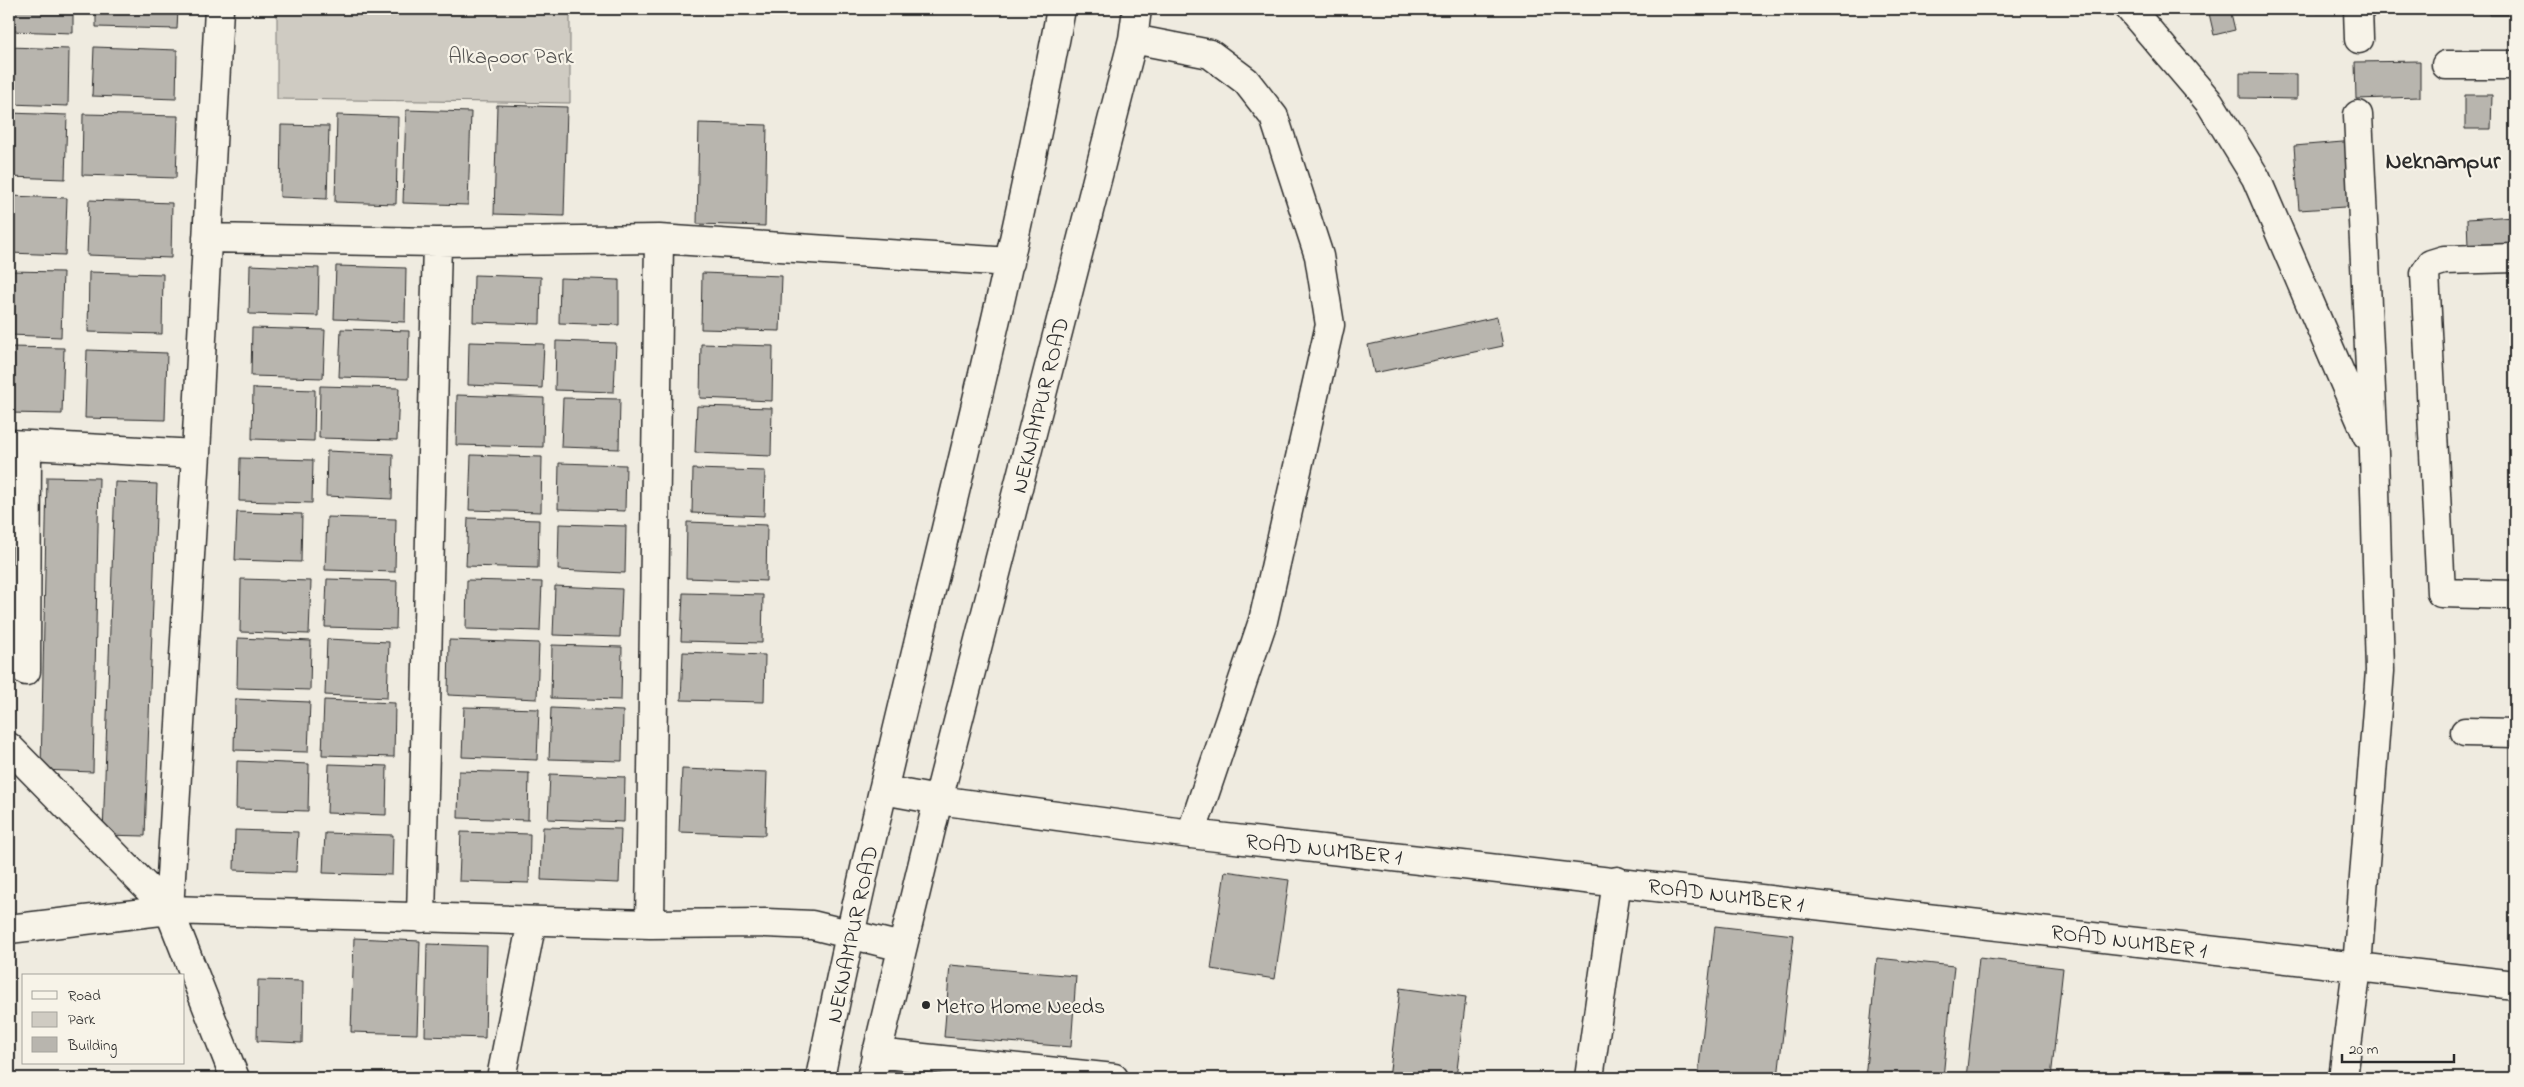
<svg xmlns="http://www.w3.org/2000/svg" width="2524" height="1087" font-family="'Indie Flower',sans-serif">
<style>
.park{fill:#cfcbc2;stroke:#7d7b76}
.building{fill:#b8b5ae;stroke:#2b2b2b}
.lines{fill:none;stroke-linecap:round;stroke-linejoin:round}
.minor-casing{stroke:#2b2b2b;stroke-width:31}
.minor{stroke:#f7f3e8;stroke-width:28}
.poi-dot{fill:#2b2b2b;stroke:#f7f3e8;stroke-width:2}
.labels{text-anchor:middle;stroke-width:4.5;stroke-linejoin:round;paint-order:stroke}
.park-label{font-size:22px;fill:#545351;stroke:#f7f3e8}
.street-label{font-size:22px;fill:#2b2b2b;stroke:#f7f3e8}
.poi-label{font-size:22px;fill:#2b2b2b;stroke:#f7f3e8;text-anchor:start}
.neighbourhood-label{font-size:24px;font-weight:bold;fill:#2b2b2b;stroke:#f7f3e8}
</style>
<rect width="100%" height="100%" fill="#efebe0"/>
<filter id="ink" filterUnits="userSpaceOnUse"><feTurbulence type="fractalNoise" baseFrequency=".02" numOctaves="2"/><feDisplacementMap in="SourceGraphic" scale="10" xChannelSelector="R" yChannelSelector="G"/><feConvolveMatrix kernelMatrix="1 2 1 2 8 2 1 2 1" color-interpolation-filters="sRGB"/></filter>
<g filter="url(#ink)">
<path class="park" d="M 277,9 L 570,9 L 570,103 L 277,99 Z"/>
<path class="building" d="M 9,9 L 73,9 L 73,33 L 9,31 Z
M 96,9 L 178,9 L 177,29 L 96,27 Z
M 2208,9 L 2230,9 L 2235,30 L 2214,35 Z
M 2317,9 L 2347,9 L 2347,12 L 2317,13 Z
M 2489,9 L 2515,9 L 2515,15 L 2489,15 Z
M 9,47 L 69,49 L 68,106 L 9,104 Z
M 94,47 L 177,50 L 176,99 L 92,96 Z
M 2420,61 L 2420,97 L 2356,99 L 2355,62 Z
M 2240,73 L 2297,74 L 2297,99 L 2240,98 Z
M 2465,95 L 2492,95 L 2491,129 L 2465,129 Z
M 497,105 L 567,107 L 564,216 L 494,214 Z
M 406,110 L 471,112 L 468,205 L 403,203 Z
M 9,113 L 67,115 L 65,179 L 9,177 Z
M 83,114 L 178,116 L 176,178 L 82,175 Z
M 337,115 L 398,117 L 396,204 L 335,202 Z
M 699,123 L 767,125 L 765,226 L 697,224 Z
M 281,125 L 329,126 L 327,199 L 280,197 Z
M 2355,141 L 2360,206 L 2299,210 L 2294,146 Z
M 9,196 L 67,198 L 65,255 L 9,253 Z
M 89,200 L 172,203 L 171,258 L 87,255 Z
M 2515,216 L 2515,243 L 2468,246 L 2467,219 Z
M 250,265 L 319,268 L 318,316 L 249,314 Z
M 336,266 L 406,268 L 405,322 L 334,319 Z
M 9,271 L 63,272 L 61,337 L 9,335 Z
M 89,272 L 163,274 L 162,334 L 88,332 Z
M 702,273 L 782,276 L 780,331 L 701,329 Z
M 474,275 L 541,277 L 540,324 L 473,322 Z
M 560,278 L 619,280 L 619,325 L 559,323 Z
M 1497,317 L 1503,346 L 1374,373 L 1368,345 Z
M 252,328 L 325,330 L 323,378 L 251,376 Z
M 341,329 L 409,331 L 408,379 L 339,377 Z
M 556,341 L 616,343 L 614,392 L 555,390 Z
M 469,342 L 544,344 L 542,388 L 468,385 Z
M 701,344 L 773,346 L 772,401 L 700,398 Z
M 9,347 L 64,348 L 62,414 L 9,413 Z
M 87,350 L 167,353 L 165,420 L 85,418 Z
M 320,386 L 399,388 L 397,440 L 319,438 Z
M 253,388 L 315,390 L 314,441 L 252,439 Z
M 457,395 L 544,398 L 543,447 L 456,445 Z
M 563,398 L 620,399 L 619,449 L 561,447 Z
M 697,406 L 772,408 L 771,456 L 695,453 Z
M 327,451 L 393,454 L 392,499 L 326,496 Z
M 471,455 L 542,457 L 541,512 L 469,510 Z
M 240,458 L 313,460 L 312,503 L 239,501 Z
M 559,463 L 626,465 L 625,511 L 558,509 Z
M 693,469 L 765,471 L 764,516 L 692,513 Z
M 47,477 L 99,478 L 93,772 L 41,770 Z
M 115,482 L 157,484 L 145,836 L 103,835 Z
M 237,512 L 302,514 L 301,562 L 235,560 Z
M 327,517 L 396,519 L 395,572 L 325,570 Z
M 468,518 L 539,520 L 538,568 L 466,566 Z
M 687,522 L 767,525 L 766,581 L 686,578 Z
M 559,524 L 626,526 L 625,573 L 558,570 Z
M 241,579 L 311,581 L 309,634 L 240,632 Z
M 327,579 L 397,581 L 396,629 L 325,627 Z
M 467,580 L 542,582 L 540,631 L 466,629 Z
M 555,586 L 622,589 L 620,637 L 553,635 Z
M 683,593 L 763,595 L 762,643 L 681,641 Z
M 238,638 L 311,641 L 310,690 L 237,688 Z
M 327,639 L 389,642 L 387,698 L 325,695 Z
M 449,640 L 539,643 L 537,699 L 448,695 Z
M 552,645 L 622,647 L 621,700 L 551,698 Z
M 683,652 L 765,655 L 764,702 L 681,700 Z
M 235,699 L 310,702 L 308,752 L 234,750 Z
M 324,700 L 395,703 L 394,757 L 322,755 Z
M 464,707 L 539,709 L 537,760 L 462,757 Z
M 551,708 L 623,711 L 622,761 L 549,759 Z
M 237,761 L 309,764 L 308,811 L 236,809 Z
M 329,764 L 387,766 L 386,815 L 327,813 Z
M 682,769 L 767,772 L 765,835 L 679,832 Z
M 459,771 L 529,773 L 528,820 L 458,818 Z
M 550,774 L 625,777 L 624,822 L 548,819 Z
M 543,827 L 621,829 L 619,883 L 541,880 Z
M 235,830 L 298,832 L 296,872 L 234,870 Z
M 461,832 L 530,834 L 529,883 L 459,881 Z
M 325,833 L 393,835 L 392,875 L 323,873 Z
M 1225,871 L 1289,880 L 1275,979 L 1211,969 Z
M 1715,926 L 1794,935 L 1778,1078 L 1698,1076 Z
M 354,938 L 420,941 L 417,1034 L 351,1032 Z
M 427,944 L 487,946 L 485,1038 L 425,1036 Z
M 1877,958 L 1954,966 L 1943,1078 L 1865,1078 Z
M 1979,958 L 2063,968 L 2051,1078 L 1966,1078 Z
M 950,965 L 1076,976 L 1071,1047 L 944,1037 Z
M 258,980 L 303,981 L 302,1043 L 257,1041 Z
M 1400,988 L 1466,997 L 1456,1078 L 1389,1078 Z"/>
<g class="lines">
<defs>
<path id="minor" d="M 2130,9 L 2210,103 L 2256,178 L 2367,435
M 2358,9 L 2359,39
M 1133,39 L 1210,54 L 1246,81 L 1274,117 L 1319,256 L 1330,325 L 1263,621 L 1191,834
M 2446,65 L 2515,65
M 207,238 L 437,242 L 659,239 L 1010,262
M 2515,258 L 2444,260 L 2431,264 L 2425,273 L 2441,593 L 2515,595
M 10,444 L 196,454
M 26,671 L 27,445
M 2465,732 L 2515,733
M 9,747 L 169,910 L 235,1078
M 883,790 L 938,800 L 1191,834 L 2515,985
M 169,910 L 196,454 L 219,9
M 421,918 L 437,242
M 650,924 L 659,239
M 9,929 L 169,910 L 650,924 L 766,923 L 812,925 L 902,947
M 876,1053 L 1114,1078
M 501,1078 L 532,921
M 820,1078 C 891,720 995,368 1061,9
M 871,1078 L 938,800 L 1133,39 L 1137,9
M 1589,1078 L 1617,881
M 2343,1078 L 2357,967 L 2380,671 L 2374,453 L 2358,115"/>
</defs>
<use href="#minor" class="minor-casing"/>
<use href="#minor" class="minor"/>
</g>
</g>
<circle class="poi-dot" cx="926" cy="1005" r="5"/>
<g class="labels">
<g class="park-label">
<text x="511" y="63">Alkapoor Park</text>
</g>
<g class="street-label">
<text transform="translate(1039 405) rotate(-76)" y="8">NEKNAMPUR ROAD</text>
<text transform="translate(1324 848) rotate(6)" y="8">ROAD NUMBER 1</text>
<text transform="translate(1726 894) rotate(7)" y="8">ROAD NUMBER 1</text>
<text transform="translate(851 934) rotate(-78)" y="8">NEKNAMPUR ROAD</text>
<text transform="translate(2129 940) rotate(7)" y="8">ROAD NUMBER 1</text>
</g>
<g class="poi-label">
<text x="936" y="1013">Metro Home Needs</text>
</g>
<g class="neighbourhood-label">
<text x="2443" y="168">Neknampur</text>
</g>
</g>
<rect width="2524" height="1087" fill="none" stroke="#f7f3e8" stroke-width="30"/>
<rect x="15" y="15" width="2494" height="1057" fill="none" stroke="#2b2b2b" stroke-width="2" filter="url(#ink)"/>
<rect x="22" y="974" width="162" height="90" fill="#f7f3e8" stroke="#a5a39c"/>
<rect x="32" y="991" width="25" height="8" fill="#f7f3e8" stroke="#a5a39c"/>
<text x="68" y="1000" font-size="15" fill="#2b2b2b">Road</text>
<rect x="32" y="1012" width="25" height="15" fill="#cfcbc2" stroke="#a5a39c"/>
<text x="68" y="1024" font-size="15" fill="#2b2b2b">Park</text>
<rect x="32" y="1037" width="25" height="15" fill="#b8b5ae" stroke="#a5a39c"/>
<text x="68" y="1050" font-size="15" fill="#2b2b2b">Building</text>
<path d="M2342 1054v8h112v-8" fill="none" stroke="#2b2b2b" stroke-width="2.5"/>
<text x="2349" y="1054" font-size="15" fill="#2b2b2b" stroke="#f7f3e8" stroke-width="4" paint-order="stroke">20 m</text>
</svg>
